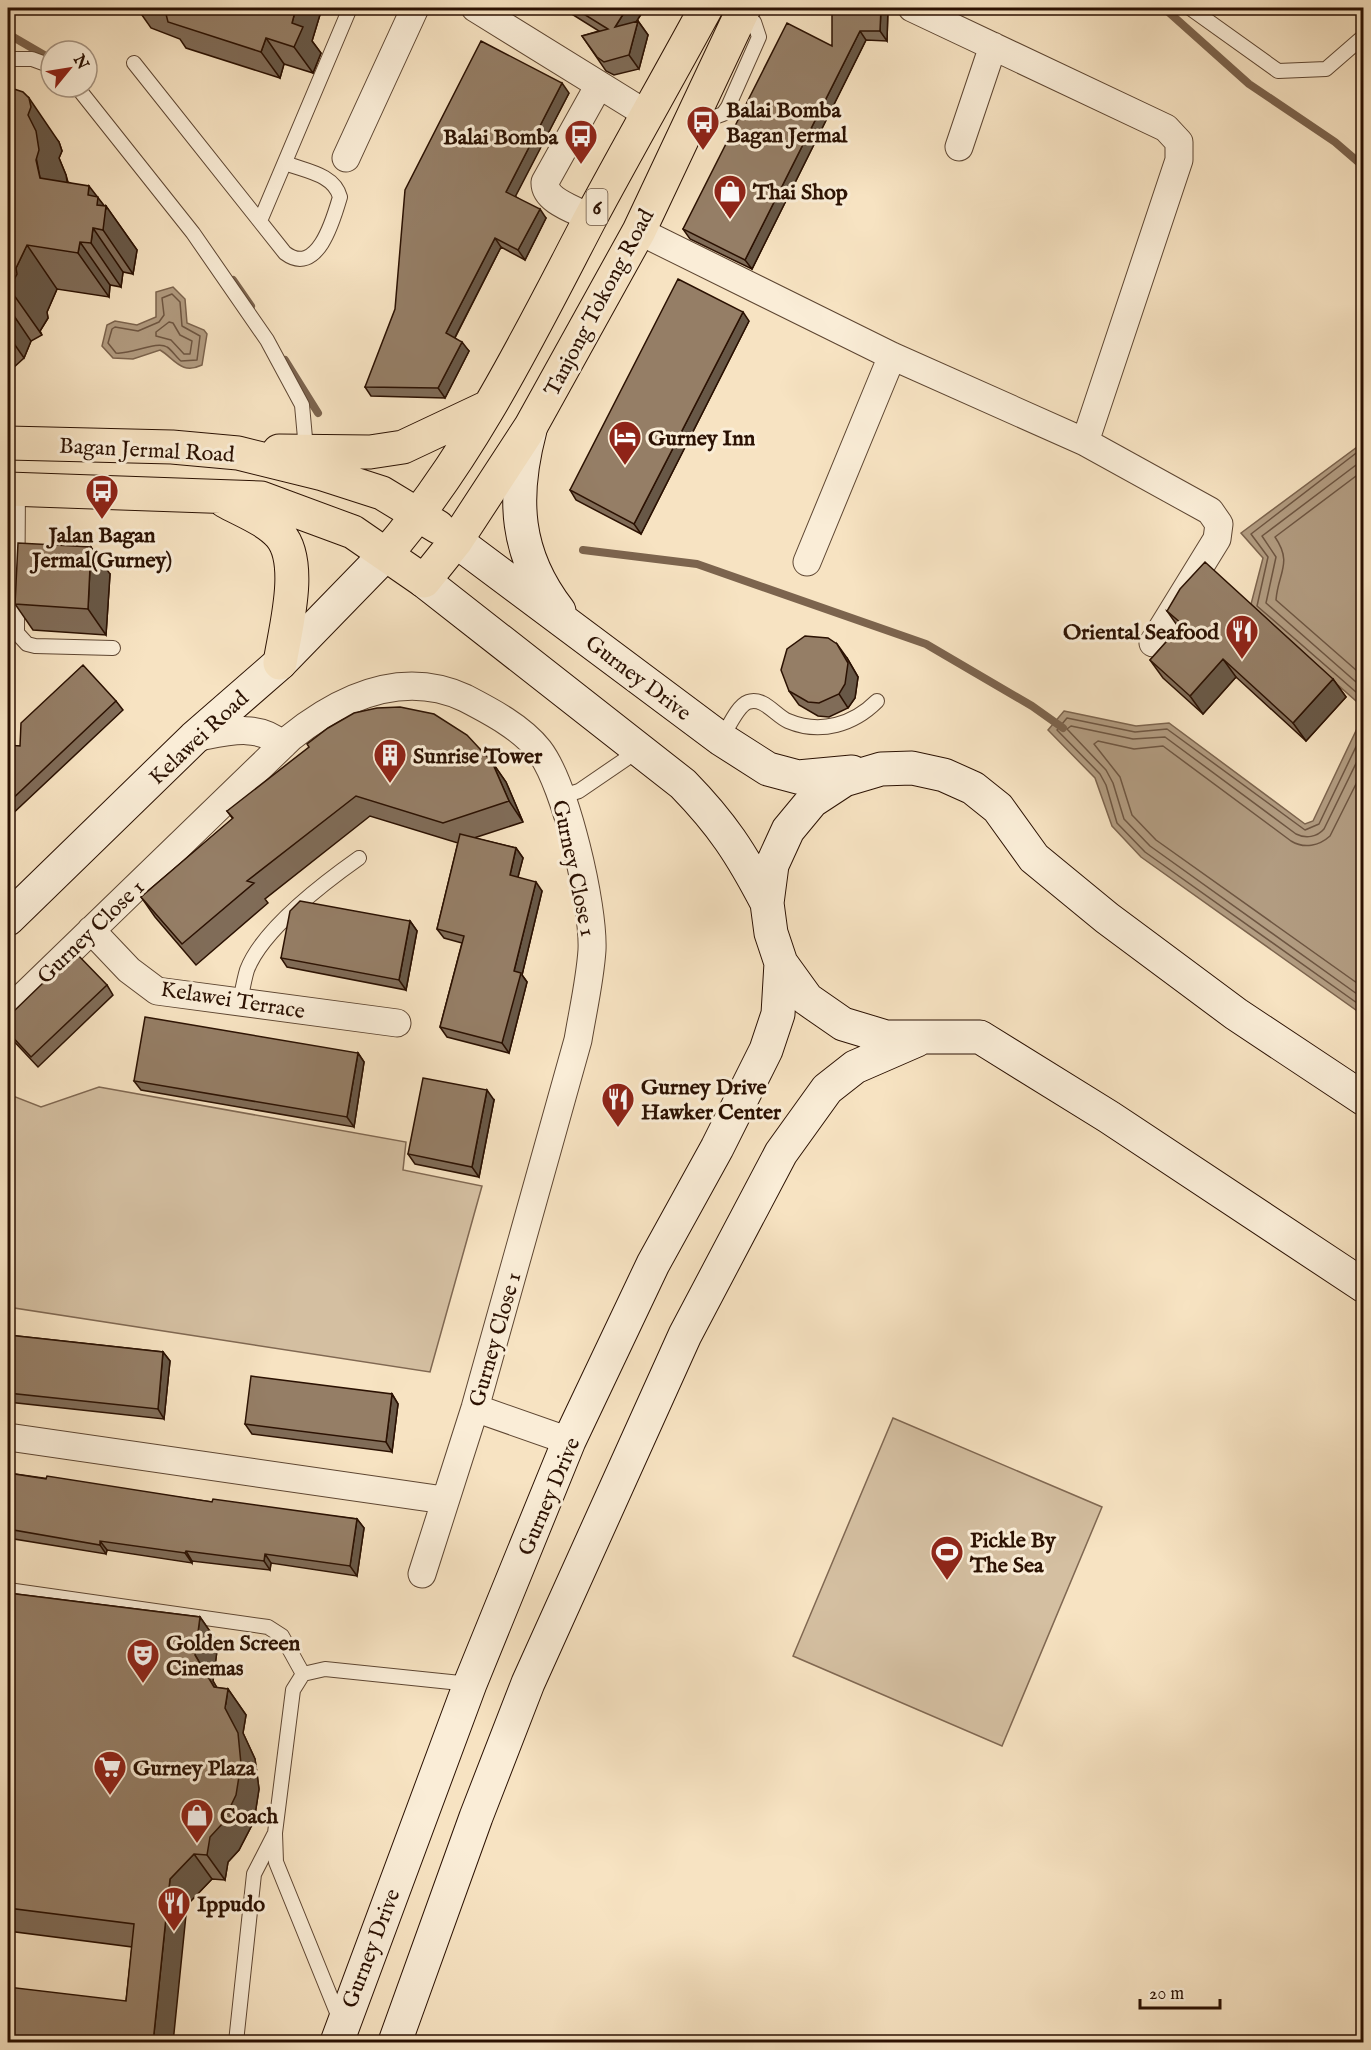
<svg xmlns="http://www.w3.org/2000/svg" width="1371" height="2050" font-family="'IM FELL English',serif">
<style>
.green{fill:#d4bfa1;stroke:#806852;stroke-width:1.5}
.water{fill:#b29c81;stroke:#7c644e;stroke-width:1.5}
.lines{fill:none;stroke-linecap:round;stroke-linejoin:round}
.shore{stroke:#6e5642;stroke-width:1.5}
.stream{stroke:#7c644e;stroke-width:8}
.service-casing{stroke:#5e4632;stroke-width:16}
.minor-casing{stroke:#5e4632;stroke-width:29}
.secondary-casing{stroke:#2b1102;stroke-width:35}
.primary-casing{stroke:#2b1102;stroke-width:35}
.service{stroke:#faedd7;stroke-width:14}
.minor{stroke:#faedd7;stroke-width:27}
.secondary{stroke:#faedd7;stroke-width:33}
.primary{stroke:#f7e3c2;stroke-width:33}
.wall{fill:#806c58;stroke:#2b1102;stroke-width:1.5}
.shaded-wall{fill:#685847;stroke:#2b1102;stroke-width:1.5}
.building{fill:#957e66;stroke:#2b1102;stroke-width:1.5}
.labels{text-anchor:middle;stroke-width:6;stroke-linejoin:round;paint-order:stroke}
.shield{fill:#faedd7;stroke:#695342;stroke-width:1.5}
.shield-label{font-size:21px;font-weight:bold;fill:#2b1102}
.poi-label{font-size:22px;font-weight:bold;fill:#2b1102;stroke:#faedd7;text-anchor:start}
.street-label{font-size:22px;fill:#2b1102;stroke:#faedd7}
</style>
<rect width="100%" height="100%" fill="#f7e3c2"/>
<filter id="stains"><feTurbulence type="fractalNoise" baseFrequency=".00333" numOctaves="4"/><feColorMatrix values="0 0 0 0 .2 0 0 0 0 .09 0 0 0 0 .02 0 0 0 .5 -.17"/></filter>
<radialGradient id="worn" r=".72"><stop offset=".6" stop-color="#630" stop-opacity="0"/><stop offset="1" stop-color="#630" stop-opacity=".3"/></radialGradient>
<path class="green" d="M 99,1087 L 406,1142 L 403,1170 L 482,1186 L 430,1372 L 8,1307 L 8,1094 L 41,1107 Z
M 893,1418 L 1102,1507 L 1002,1746 L 793,1656 Z"/>
<path class="water" d="M 173,287 L 185,299 L 187,323 L 204,330 L 207,334 L 202,365 C 181,375 175,359 160,350 L 133,359 L 113,358 L 102,346 L 107,325 L 115,321 L 137,325 L 156,317 L 156,292 Z
M 1363,432 L 1363,707 L 1250,608 L 1263,558 L 1241,533 L 1357,447 Z
M 1064,711 L 1136,726 L 1169,723 L 1305,824 L 1313,821 L 1363,716 L 1363,1015 L 1141,857 L 1112,826 L 1095,778 L 1048,730 Z"/>
<g class="lines">
<path class="shore" d="M 172,294 L 180,302 L 182,326 L 200,336 L 197,360 L 181,361 C 176,357 172,350 167,347 C 157,340 131,355 116,353 L 108,343 L 112,329 L 115,327 L 138,331 L 159,322 L 164,315 L 162,298 Z
M 169,322 L 173,323 L 180,335 L 192,341 L 190,354 L 184,354 L 171,340 L 156,336 L 156,332 Z
M 1364,447 L 1251,534 L 1268,557 L 1257,606 L 1364,699
M 1364,459 L 1262,536 L 1276,557 L 1266,603 L 1364,689
M 1364,470 L 1275,537 C 1293,563 1278,573 1276,600 L 1364,677
M 1364,730 L 1319,824 L 1305,830 L 1167,729 L 1135,732 L 1067,718 L 1057,730 L 1100,774 L 1106,785 L 1117,823 L 1145,852 L 1364,1008
M 1364,747 L 1324,829 C 1317,837 1306,839 1296,834 L 1165,737 L 1133,739 L 1071,726 L 1067,729 L 1106,770 L 1113,783 L 1124,819 L 1150,846 L 1364,999
M 1364,768 L 1330,836 C 1319,846 1304,849 1291,841 L 1163,746 L 1134,749 L 1098,741 L 1094,744 L 1120,777 L 1132,815 L 1156,840 L 1364,988"/>
<path class="stream" d="M 1164,8 L 1249,84 L 1335,142 L 1364,167
M 8,34 L 51,59
M 233,280 L 251,306
M 285,360 L 318,413
M 583,550 L 697,564 L 926,644 L 1032,706 L 1063,728"/>
<defs>
<path id="service" d="M 1190,8 L 1278,71 L 1326,69 L 1364,36
M 8,59 L 32,59 L 51,66
M 134,63 L 285,253 C 317,277 333,221 340,197 C 334,174 305,171 285,163
M 77,87 L 193,233 L 267,340 L 302,405 L 306,449
M 695,111 L 712,118 L 723,114 L 728,107 L 759,37 L 754,22 L 740,14
M 260,221 L 350,8
M 18,489 L 17,633 L 27,644 L 35,646 L 113,648
M 721,739 C 728,729 737,706 748,702 C 763,696 776,716 788,721 C 821,735 854,724 877,701
M 563,796 L 579,791 L 639,750
M 240,1002 C 242,992 244,980 247,970 C 262,930 325,882 359,858
M 8,1590 L 268,1627 L 282,1636 L 303,1674
M 340,2020 L 276,1862 L 275,1833 L 293,1690 L 303,1674 L 325,1669 L 470,1684
M 236,2042 L 254,1874 L 274,1835"/>
<path id="minor" d="M 475,8 L 648,115
M 912,8 L 1166,128 L 1179,142 L 1179,160 L 1085,442
M 959,147 L 993,46
M 346,158 L 415,8
M 591,218 C 576,210 544,201 545,182 L 599,85
M 639,231 L 892,356 L 1085,442 L 1210,511 L 1219,524 L 1217,539 L 1153,643
M 807,562 L 892,356
M 194,738 C 226,732 257,722 283,745
M 91,930 L 129,970 L 157,991 L 397,1023
M 8,1011 L 290,738 C 340,698 402,669 465,698 C 490,711 521,727 539,750 C 566,785 594,906 592,950 C 590,980 583,1010 578,1040 L 475,1408 L 422,1574
M 475,1408 L 569,1441
M 8,1437 L 444,1500"/>
<path id="secondary" d="M 530,430 C 512,498 515,554 559,611
M 456,541 L 721,739 L 768,769 L 798,777 L 852,772
M 424,581 L 683,784 C 722,824 741,853 767,903
M 8,919 L 194,738 L 280,663 L 387,553
M 1364,1099 L 1236,1014 L 1107,918 L 1034,858 L 998,808 L 973,788 L 944,775 L 912,768 L 881,769 L 844,780 L 812,801 L 788,830 L 772,865 L 767,903 L 771,933 L 781,963 L 807,999 L 843,1024 L 886,1037 L 980,1037 L 1109,1117 L 1364,1286
M 337,2042 L 470,1684 L 569,1441 L 653,1264 L 717,1148 L 766,1050 L 778,1014 L 781,963
M 395,2042 L 476,1817 L 528,1683 L 685,1335 L 781,1153 L 827,1089 L 855,1067 L 917,1040"/>
<path id="primary" d="M 8,443 L 172,447 L 238,453 L 323,474 L 382,493 L 438,527
M 279,451 L 370,452 L 403,447 L 488,407
M 8,489 L 261,498 L 353,532 L 424,581 L 456,541 L 531,426 L 639,231 L 744,8
M 225,501 C 243,511 267,520 280,535 C 304,563 285,630 280,663
M 387,553 C 472,454 530,334 590,219 C 628,148 668,78 706,8"/>
</defs>
<use href="#service" class="service-casing"/>
<use href="#minor" class="minor-casing"/>
<use href="#secondary" class="secondary-casing"/>
<use href="#primary" class="primary-casing"/>
<use href="#service" class="service"/>
<use href="#minor" class="minor"/>
<use href="#secondary" class="secondary"/>
<use href="#primary" class="primary"/>
</g>
<path class="wall" d="M 137,8 L 322,8 L 312,41 L 321,53 L 313,73 L 284,64 L 280,78 L 186,48 L 180,39 L 151,28 Z
M 562,8 L 645,8 L 636,22 L 638,21 L 648,35 L 639,69 L 614,75 L 606,71 L 582,36 L 599,31 Z
M 888,8 L 887,41 L 866,40 L 752,269 L 690,239 L 683,229 L 832,46 Z
M 8,87 L 59,142 L 62,151 L 59,158 L 66,175 L 68,182 L 97,197 L 104,206 L 106,206 L 137,250 L 133,274 L 123,272 L 121,287 L 110,285 L 109,297 L 57,289 L 47,312 L 48,318 L 40,331 L 42,335 L 31,341 L 24,358 L 12,369 L 8,368 Z
M 569,93 L 515,196 L 546,218 L 525,260 L 501,247 L 455,338 L 469,351 L 445,398 L 371,396 L 365,387 Z
M 749,321 L 641,534 L 576,500 L 570,490 Z
M 110,574 L 106,635 L 33,630 L 15,604 Z
M 1167,611 L 1333,679 L 1346,697 L 1306,741 L 1236,677 L 1203,714 L 1163,678 L 1150,660 L 1179,628 Z
M 847,658 L 858,677 L 855,698 L 848,708 L 829,717 L 818,716 L 799,705 L 789,691 Z
M 116,701 L 123,710 L 8,818 L 8,745 L 20,746 Z
M 492,762 L 506,782 L 523,822 L 474,838 L 516,848 L 523,858 L 518,877 L 542,891 L 522,975 L 527,982 L 509,1053 L 447,1037 L 440,1027 L 462,943 L 444,938 L 437,929 L 458,843 L 370,816 L 265,899 L 268,903 L 196,965 L 155,917 L 141,897 L 233,819 L 227,811 Z
M 410,921 L 417,931 L 406,990 L 287,967 L 281,958 Z
M 107,985 L 113,995 L 38,1067 L 8,1035 L 8,1016 L 12,1013 Z
M 358,1053 L 364,1062 L 354,1127 L 141,1090 L 134,1081 Z
M 494,1100 L 479,1177 L 415,1164 L 408,1154 Z
M 8,1335 L 163,1352 L 170,1361 L 164,1419 L 8,1402 Z
M 392,1394 L 398,1404 L 392,1452 L 252,1434 L 245,1424 Z
M 8,1473 L 212,1502 L 357,1519 L 364,1528 L 357,1576 L 271,1563 L 270,1570 L 192,1561 L 192,1563 L 107,1550 L 106,1554 L 8,1538 Z
M 8,1593 L 200,1617 L 218,1643 L 213,1681 L 217,1688 L 228,1689 L 246,1715 L 243,1733 L 255,1759 L 259,1789 L 254,1821 L 239,1850 L 228,1862 L 225,1880 L 212,1879 L 187,1905 L 126,2001 L 132,1947 L 8,1931 Z"/>
<path class="shaded-wall" d="M 296,8 L 322,8 L 312,41 L 321,53 L 313,73 L 294,47 L 292,23 Z
M 627,8 L 645,8 L 624,41 L 615,27 Z
M 881,8 L 888,8 L 887,41 L 880,31 Z
M 638,21 L 648,35 L 639,69 L 629,55 Z
M 860,31 L 866,40 L 752,269 L 745,260 Z
M 266,38 L 284,64 L 280,78 L 261,52 Z
M 562,83 L 569,93 L 513,201 L 506,192 Z
M 29,98 L 59,142 L 62,151 L 59,158 L 66,175 L 69,194 L 40,178 L 28,115 Z
M 89,186 L 106,208 L 106,206 L 137,250 L 133,274 L 103,230 L 88,195 Z
M 540,209 L 546,218 L 525,260 L 518,250 Z
M 93,228 L 123,272 L 121,287 L 91,243 Z
M 495,238 L 501,247 L 452,343 L 446,333 Z
M 80,242 L 110,285 L 109,297 L 78,253 Z
M 27,245 L 57,289 L 47,312 L 48,318 L 40,331 L 42,335 L 11,291 L 10,287 L 16,268 Z
M 8,307 L 31,341 L 24,358 L 8,335 Z
M 743,312 L 749,321 L 641,534 L 634,524 Z
M 462,342 L 469,351 L 445,398 L 438,388 Z
M 91,547 L 110,574 L 106,635 L 88,609 Z
M 837,644 L 847,658 L 858,677 L 855,698 L 848,708 L 839,694 Z
M 1223,659 L 1236,677 L 1203,714 L 1190,696 Z
M 1333,679 L 1346,697 L 1306,741 L 1293,723 Z
M 492,762 L 506,782 L 523,822 L 509,801 Z
M 516,848 L 523,858 L 516,884 L 510,875 Z
M 536,882 L 542,891 L 522,975 L 527,982 L 509,1053 L 502,1043 L 514,971 Z
M 410,921 L 417,931 L 406,990 L 399,980 Z
M 358,1053 L 364,1062 L 354,1127 L 347,1117 Z
M 487,1090 L 494,1100 L 479,1177 L 472,1167 Z
M 163,1352 L 170,1361 L 164,1419 L 158,1409 Z
M 392,1394 L 398,1404 L 392,1452 L 386,1442 Z
M 357,1519 L 364,1528 L 357,1576 L 350,1566 Z
M 100,1541 L 107,1550 L 106,1554 L 100,1545 Z
M 186,1551 L 192,1561 L 192,1563 L 185,1553 Z
M 265,1554 L 271,1563 L 270,1570 L 264,1561 Z
M 200,1617 L 218,1643 L 213,1681 L 226,1703 L 228,1689 L 246,1715 L 243,1733 L 255,1759 L 259,1789 L 254,1821 L 239,1850 L 228,1862 L 225,1880 L 207,1855 L 214,1687 L 195,1655 Z
M 194,1854 L 212,1879 L 187,1905 L 173,2043 L 153,2043 L 170,1879 Z"/>
<path class="building" d="M 148,8 L 296,8 L 292,23 L 303,27 L 294,47 L 266,38 L 261,52 L 168,22 L 166,14 Z
M 574,8 L 627,8 L 615,27 L 638,21 L 629,55 L 604,62 L 597,57 L 582,36 L 608,29 Z
M 832,8 L 881,8 L 880,31 L 860,31 L 745,260 L 683,229 L 787,23 L 832,46 Z
M 481,41 L 562,83 L 506,192 L 540,209 L 518,250 L 495,238 L 446,333 L 462,342 L 438,388 L 365,387 L 395,309 L 405,190 Z
M 8,87 L 23,92 L 29,98 L 31,107 L 28,115 L 36,131 L 39,150 L 36,160 L 40,178 L 89,186 L 88,195 L 98,197 L 97,205 L 106,206 L 103,230 L 93,228 L 91,243 L 80,242 L 78,253 L 27,245 L 16,268 L 17,274 L 10,287 L 11,291 L 8,293 Z
M 678,279 L 743,312 L 634,524 L 570,490 Z
M 18,543 L 91,547 L 88,609 L 15,604 Z
M 1205,562 L 1333,679 L 1293,723 L 1223,659 L 1190,696 L 1150,660 L 1182,624 L 1167,611 L 1180,589 Z
M 805,636 L 828,638 L 837,644 L 848,663 L 845,684 L 839,694 L 819,703 L 808,702 L 789,691 L 781,670 L 787,649 Z
M 83,665 L 116,701 L 8,803 L 8,745 L 20,746 L 21,723 Z
M 400,707 L 434,714 L 467,735 L 492,762 L 509,801 L 443,823 L 356,796 L 247,881 L 254,883 L 182,944 L 141,897 L 233,818 L 227,811 L 309,747 L 307,744 L 328,728 L 354,713 L 377,708 Z
M 460,834 L 516,848 L 510,875 L 536,882 L 514,971 L 521,973 L 502,1043 L 440,1027 L 464,936 L 437,929 Z
M 300,901 L 410,921 L 399,980 L 281,958 L 290,911 Z
M 75,952 L 107,985 L 31,1057 L 8,1032 L 8,1016 L 12,1013 Z
M 145,1017 L 358,1053 L 347,1117 L 134,1081 Z
M 423,1078 L 487,1090 L 472,1167 L 408,1154 Z
M 8,1335 L 163,1352 L 158,1409 L 8,1393 Z
M 251,1376 L 392,1394 L 386,1442 L 245,1424 Z
M 8,1473 L 46,1479 L 47,1476 L 212,1502 L 213,1499 L 357,1519 L 350,1566 L 265,1554 L 264,1561 L 186,1551 L 185,1553 L 100,1541 L 100,1545 L 8,1529 Z
M 8,1593 L 200,1617 L 195,1655 L 214,1687 L 228,1689 L 225,1708 L 238,1733 L 241,1764 L 236,1795 L 222,1824 L 210,1837 L 207,1855 L 194,1854 L 170,1879 L 153,2043 L 8,2043 L 8,1987 L 126,2001 L 134,1924 L 8,1908 Z"/>
<defs>
<symbol id="bus-pin" viewBox="-11 -11 22 30"><path d="M0 17L-7.5 6A9.5 9.5 0 1 1 7.5 6Z" fill="#8f2418" stroke="#faedd7"/><path d="M-5-6H5V4H4V6H2V4H-2V6H-4V4H-5ZM-3.5-4V0h7V-4ZM-3.5 1.2v1.5H-2V1.2ZM2 1.2v1.5H3.5V1.2Z" fill="#fff"/></symbol>
<symbol id="shop-pin" viewBox="-11 -11 22 30"><path d="M0 17L-7.5 6A9.5 9.5 0 1 1 7.5 6Z" fill="#8f2418" stroke="#faedd7"/><path d="M-5-2.5h2.3a2.7 3.5 0 0 1 5.4 0H5L5.5 6h-11ZM-1.5-2.5h3a1.5 2.3 0 0 0-3 0Z" fill="#fff"/></symbol>
<symbol id="hotel-pin" viewBox="-11 -11 22 30"><path d="M0 17L-7.5 6A9.5 9.5 0 1 1 7.5 6Z" fill="#8f2418" stroke="#faedd7"/><path d="M-6-4.5h1.5V1H6V5H4.5V3h-9V5H-6ZM-4 0a1.8 1.8 0 1 1 3.6 0ZM.5 0V-2.5h3Q6-2.5 6 0Z" fill="#fff"/></symbol>
<symbol id="restaurant-pin" viewBox="-11 -11 22 30"><path d="M0 17L-7.5 6A9.5 9.5 0 1 1 7.5 6Z" fill="#8f2418" stroke="#faedd7"/><path d="M-5-6h1v4h1v-4h1v4h1v-4h1v5L-1.5 .5V6h-2V.5L-5-1ZM5-6V6H3V1.5H1.5Q1.5-4 5-6Z" fill="#fff"/></symbol>
<symbol id="building-pin" viewBox="-11 -11 22 30"><path d="M0 17L-7.5 6A9.5 9.5 0 1 1 7.5 6Z" fill="#8f2418" stroke="#faedd7"/><path d="M-4-6H4V6H1V3H-1V6H-4ZM-2.5-4.3h1.7v1.8h-1.7ZM.8-4.3h1.7v1.8H.8ZM-2.5-1h1.7V.8h-1.7ZM.8-1h1.7V.8H.8Z" fill="#fff"/></symbol>
<symbol id="stadium-pin" viewBox="-11 -11 22 30"><path d="M0 17L-7.5 6A9.5 9.5 0 1 1 7.5 6Z" fill="#8f2418" stroke="#faedd7"/><path d="M0-5a6.5 5 0 1 0 0 10a6.5 5 0 1 0 0-10ZM-3.5-1.8h7v3.6h-7Z" fill="#fff"/></symbol>
<symbol id="theatre-pin" viewBox="-11 -11 22 30"><path d="M0 17L-7.5 6A9.5 9.5 0 1 1 7.5 6Z" fill="#8f2418" stroke="#faedd7"/><path d="M-5-5.5Q0-4 5-5.5V0Q5 5 0 6Q-5 5-5 0ZM-3.3-2.5H-1v1.5H-3.3ZM1-2.5H3.3v1.5H1ZM-2.8 1Q0 5.5 2.8 1Z" fill="#fff"/></symbol>
<symbol id="supermarket-pin" viewBox="-11 -11 22 30"><path d="M0 17L-7.5 6A9.5 9.5 0 1 1 7.5 6Z" fill="#8f2418" stroke="#faedd7"/><path d="M-6-5.5h2.5l.6 2H6L4.5 2H-2.5L-4.4-4H-6ZM-1.5 3.2a1.3 1.3 0 1 0 .1 0ZM3 3.2a1.3 1.3 0 1 0 .1 0Z" fill="#fff"/></symbol>
</defs>
<g fill-rule="evenodd">
<use href="#bus-pin" x="684" y="103" width="38" height="52"/>
<use href="#bus-pin" x="562" y="117" width="38" height="52"/>
<use href="#shop-pin" x="711" y="172" width="38" height="52"/>
<use href="#hotel-pin" x="606" y="418" width="38" height="52"/>
<use href="#bus-pin" x="83" y="472" width="38" height="52"/>
<use href="#restaurant-pin" x="1223" y="612" width="38" height="52"/>
<use href="#building-pin" x="371" y="736" width="38" height="52"/>
<use href="#restaurant-pin" x="599" y="1080" width="38" height="52"/>
<use href="#stadium-pin" x="928" y="1533" width="38" height="52"/>
<use href="#theatre-pin" x="124" y="1636" width="38" height="52"/>
<use href="#supermarket-pin" x="91" y="1748" width="38" height="52"/>
<use href="#shop-pin" x="178" y="1796" width="38" height="52"/>
<use href="#restaurant-pin" x="155" y="1884" width="38" height="52"/>
</g>
<g class="labels">
<rect class="shield" x="586.5" y="189" width="21" height="36" rx="4.5"/>
<g class="shield-label">
<text x="597" y="214">6</text>
</g>
<g class="poi-label">
<text x="726" y="117">Balai Bomba<tspan x="726" dy="25">Bagan Jermal</tspan></text>
<text x="558" y="144" text-anchor="end">Balai Bomba</text>
<text x="753" y="199">Thai Shop</text>
<text x="648" y="445">Gurney Inn</text>
<text x="102" y="542" text-anchor="middle">Jalan Bagan<tspan x="102" dy="25">Jermal(Gurney)</tspan></text>
<text x="1219" y="639" text-anchor="end">Oriental Seafood</text>
<text x="413" y="763">Sunrise Tower</text>
<text x="641" y="1094">Gurney Drive<tspan x="641" dy="25">Hawker Center</tspan></text>
<text x="970" y="1547">Pickle By<tspan x="970" dy="25">The Sea</tspan></text>
<text x="166" y="1650">Golden Screen<tspan x="166" dy="25">Cinemas</tspan></text>
<text x="133" y="1775">Gurney Plaza</text>
<text x="220" y="1823">Coach</text>
<text x="197" y="1911">Ippudo</text>
</g>
<g class="street-label">
<text transform="translate(598 302) rotate(-62)" y="8">Tanjong Tokong Road</text>
<text transform="translate(147 449) rotate(3)" y="8">Bagan Jermal Road</text>
<text transform="translate(639 677) rotate(37)" y="8">Gurney Drive</text>
<text transform="translate(198 737) rotate(-43)" y="8">Kelawei Road</text>
<text transform="translate(575 868) rotate(78)" y="8">Gurney Close 1</text>
<text transform="translate(90 931) rotate(-44)" y="8">Gurney Close 1</text>
<text transform="translate(233 999) rotate(9)" y="8">Kelawei Terrace</text>
<text transform="translate(494 1339) rotate(-74)" y="8">Gurney Close 1</text>
<text transform="translate(548 1496) rotate(-67)" y="8">Gurney Drive</text>
<text transform="translate(370 1948) rotate(-69)" y="8">Gurney Drive</text>
</g>
</g>
<rect width="1371" height="2050" fill="none" stroke="#f7e3c2" stroke-width="30"/>
<rect x="9" y="9" width="1353" height="2032" fill="none" stroke="#2b1102" stroke-width="3"/>
<rect x="15" y="15" width="1341" height="2020" fill="none" stroke="#2b1102" stroke-width="1.5"/>
<g transform="translate(69 69) rotate(60)"><circle r="28" fill="#faedd7" stroke="#a79582" stroke-width="1.5"/>
<path d="M0-4.5L10 22L0 15L-10 22Z" fill="#8f2418"/>
<text y="-9" font-size="16" font-weight="bold" text-anchor="middle" fill="#2b1102">N</text>
</g>
<path d="M1140 1999v9h80v-9" fill="none" stroke="#2b1102" stroke-width="3"/>
<text x="1149" y="1999" font-size="18" fill="#2b1102" stroke="#faedd7" stroke-width="4.5" paint-order="stroke">20 m</text>
<rect width="100%" height="100%" filter="url(#stains)"/>
<rect width="100%" height="100%" fill="url(#worn)"/>
</svg>
